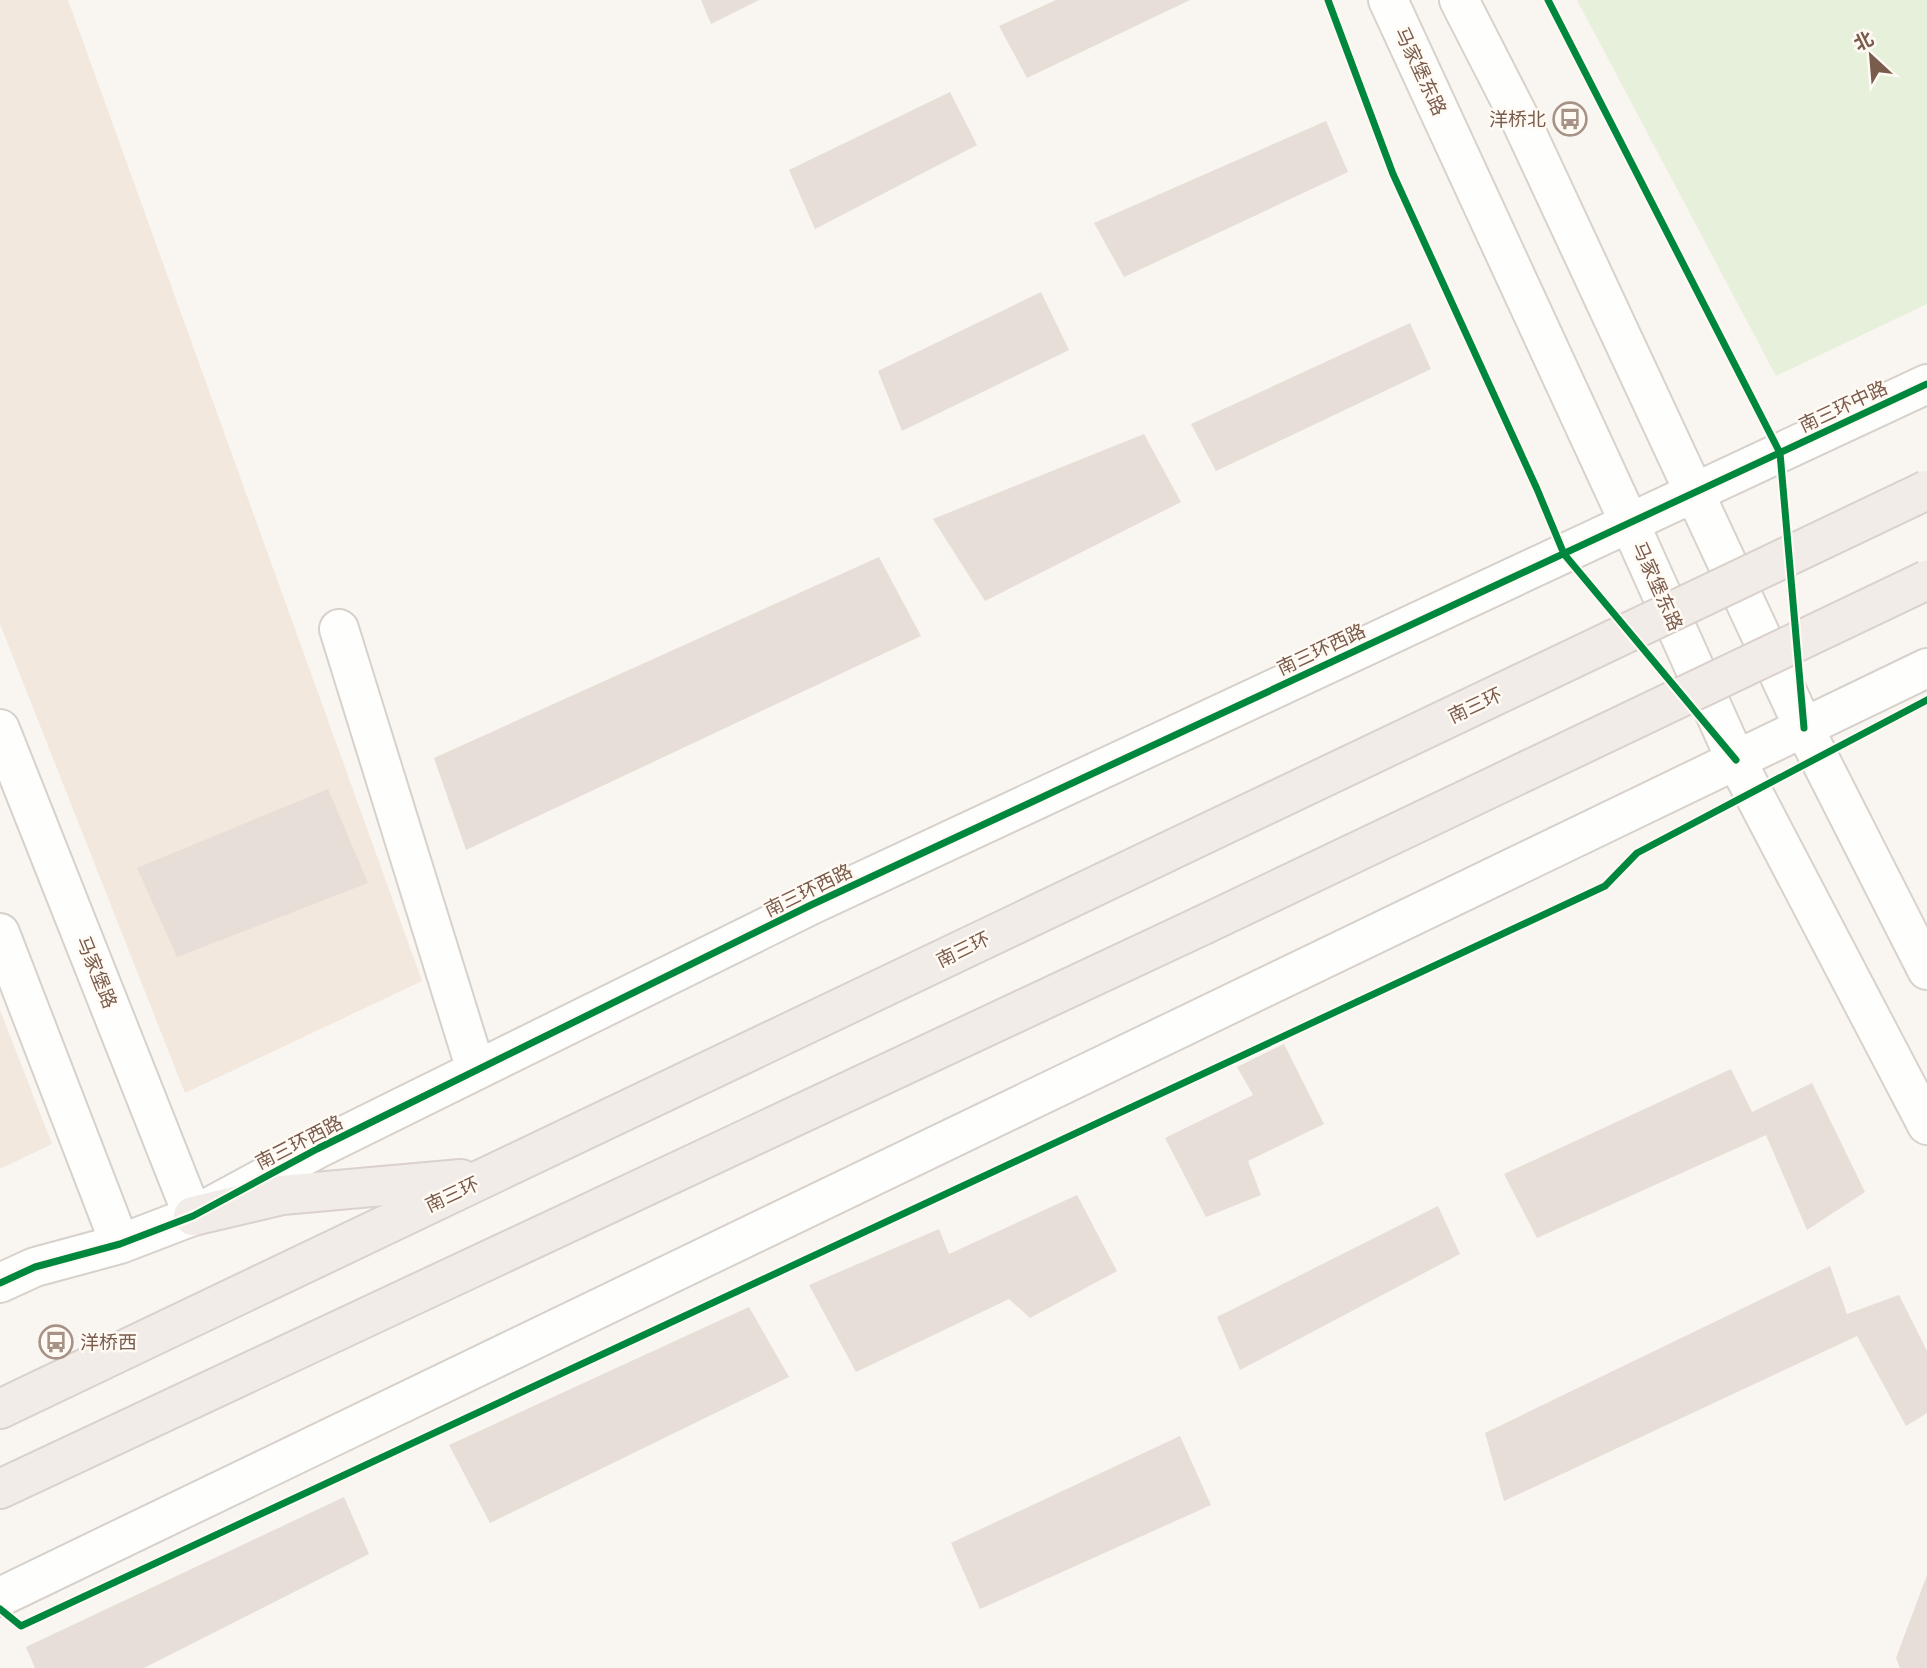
<svg xmlns="http://www.w3.org/2000/svg" width="1927" height="1668" font-family="'DM Sans','Noto Sans SC',sans-serif">
<style>
.residential{fill:#f2e8de}
.green{fill:#e7f0db}
.building{fill:#e6ded7}
.lines{fill:none;stroke-linecap:round;stroke-linejoin:round}
.minor-casing{stroke:#d7d1cb;stroke-width:42}
.tertiary-casing{stroke:#d7d1cb;stroke-width:42}
.secondary-casing{stroke:#d9d2cb;stroke-width:42}
.trunk-casing{stroke:#dad1cc;stroke-width:42}
.minor{stroke:#fefefd;stroke-width:38}
.tertiary{stroke:#fefefd;stroke-width:38}
.secondary{stroke:#fefefd;stroke-width:38}
.trunk{stroke:#f2ece8;stroke-width:38}
.trunk-bridge-casing{stroke:#dad1cc;stroke-width:42;stroke-linecap:butt}
.trunk-bridge{stroke:#f2ece8;stroke-width:38}
.cycleway-casing{stroke:#fffaf3;stroke-width:11}
.cycleway{stroke:#00873e;stroke-width:7}
.labels{text-anchor:middle;stroke-width:5;stroke-linejoin:round;paint-order:stroke}
.street-label{font-size:19px;fill:#7a5c4d;stroke:#fffaf3}
.poi-label{font-size:19px;fill:#7a5c4d;stroke:#fffaf3;text-anchor:end}
</style>
<rect width="100%" height="100%" fill="#f9f5f0"/>
<path class="residential" d="M 0,0 L 68,0 L 422,981 L 185,1093 L 0,624 Z
M 0,1010 L 52,1144 L 0,1169 Z"/>
<path class="green" d="M 1577,0 L 1927,0 L 1927,304 L 1776,376 Z"/>
<path class="building" d="M 701,0 L 759,0 L 711,24 Z
M 1056,0 L 1190,0 L 1027,78 L 999,26 Z
M 950,92 L 977,145 L 815,229 L 789,170 Z
M 1326,121 L 1348,172 L 1124,277 L 1094,223 Z
M 1041,292 L 1069,350 L 902,431 L 878,371 Z
M 1410,323 L 1431,369 L 1216,471 L 1191,424 Z
M 1144,434 L 1181,502 L 985,601 L 933,519 Z
M 879,557 L 921,636 L 466,850 L 434,758 Z
M 328,789 L 368,883 L 177,957 L 137,868 Z
M 1284,1044 L 1324,1124 L 1248,1161 L 1261,1195 L 1206,1217 L 1165,1138 L 1253,1095 L 1237,1067 Z
M 1731,1069 L 1752,1112 L 1812,1083 L 1865,1192 L 1807,1230 L 1766,1135 L 1537,1238 L 1504,1174 Z
M 1077,1195 L 1117,1271 L 1030,1318 L 1009,1299 L 856,1372 L 809,1285 L 939,1229 L 949,1254 Z
M 1438,1206 L 1460,1254 L 1240,1370 L 1217,1317 Z
M 1830,1266 L 1847,1314 L 1899,1295 L 1927,1351 L 1927,1413 L 1906,1426 L 1857,1336 L 1504,1501 L 1485,1433 Z
M 749,1307 L 789,1377 L 490,1523 L 449,1445 Z
M 1180,1436 L 1211,1505 L 980,1609 L 951,1543 Z
M 344,1497 L 369,1554 L 144,1668 L 35,1668 L 26,1647 Z
M 1927,1575 L 1927,1668 L 1900,1668 L 1896,1658 Z"/>
<g class="lines">
<defs>
<path id="minor" d="M 339,629 L 476,1070"/>
<path id="tertiary" d="M 0,729 L 193,1216
M 0,933 L 120,1244
M 0,1283 L 35,1267 L 120,1244 L 193,1216 L 317,1149 L 811,905 L 1927,384
M 0,1597 L 1927,668"/>
<path id="secondary" d="M 1388,0 L 1629,522 L 1736,760 L 1927,1125
M 1459,0 L 1522,123 L 1804,728 L 1927,970"/>
<path id="trunk" d="M 193,1216 L 282,1195 L 461,1179
M 0,1409 L 1165,853
M 0,1489 L 1201,926"/>
</defs>
<use href="#minor" class="minor-casing"/>
<use href="#tertiary" class="tertiary-casing"/>
<use href="#secondary" class="secondary-casing"/>
<use href="#trunk" class="trunk-casing"/>
<use href="#minor" class="minor"/>
<use href="#tertiary" class="tertiary"/>
<use href="#secondary" class="secondary"/>
<use href="#trunk" class="trunk"/>
<defs>
<path id="trunk-bridge" d="M 1165,853 L 1927,490
M 1201,926 L 1927,580"/>
</defs>
<use href="#trunk-bridge" class="trunk-bridge-casing"/>
<use href="#trunk-bridge" class="trunk-bridge"/>
<defs>
<path id="cycleway" d="M 1328,0 L 1393,174 L 1537,489 L 1564,554 L 1736,760
M 1548,0 L 1780,453 L 1804,728
M 0,1283 L 35,1267 L 120,1244 L 193,1216 L 317,1149 L 811,905 L 1927,384
M 0,1609 L 21,1626 L 1605,886 L 1637,853 L 1927,700"/>
</defs>
<use href="#cycleway" class="cycleway-casing"/>
<use href="#cycleway" class="cycleway"/>
</g>
<defs>
<symbol id="bus-ring" viewBox="-11 -11 22 22"><circle r="9.5" fill="#fffaf3" stroke="#a69286" stroke-width="1.5"/><path d="M-5-6H5V4H4V6H2V4H-2V6H-4V4H-5ZM-3.5-4V0h7V-4ZM-3.5 1.2v1.5H-2V1.2ZM2 1.2v1.5H3.5V1.2Z" fill="#a69286"/></symbol>
</defs>
<g fill-rule="evenodd">
<use href="#bus-ring" x="1551" y="100" width="38" height="38"/>
<use href="#bus-ring" x="37" y="1323" width="38" height="38"/>
</g>
<g class="labels">
<g class="street-label">
<text transform="translate(1421 71) rotate(65)" y="7">马家堡东路</text>
<text transform="translate(1843 406) rotate(-25)" y="7">南三环中路</text>
<text transform="translate(1658 586) rotate(66)" y="7">马家堡东路</text>
<text transform="translate(1321 649) rotate(-25)" y="7">南三环西路</text>
<text transform="translate(1475 705) rotate(-25)" y="7">南三环</text>
<text transform="translate(808 890) rotate(-26)" y="7">南三环西路</text>
<text transform="translate(963 949) rotate(-26)" y="7">南三环</text>
<text transform="translate(97 972) rotate(68)" y="7">马家堡路</text>
<text transform="translate(299 1142) rotate(-27)" y="7">南三环西路</text>
<text transform="translate(452 1194) rotate(-25)" y="7">南三环</text>
</g>
<g class="poi-label">
<text x="1546" y="126">洋桥北</text>
<text x="80" y="1349" text-anchor="start">洋桥西</text>
</g>
</g>
<g transform="translate(1871 56) rotate(334)" stroke="#fffaf3" stroke-width="5" paint-order="stroke">
<path d="M0-5L12 26L0 18L-12 26Z" fill="#7a5c4d"/>
<text y="-10" font-size="19" font-weight="bold" text-anchor="middle" fill="#7a5c4d">北</text>
</g>
</svg>
